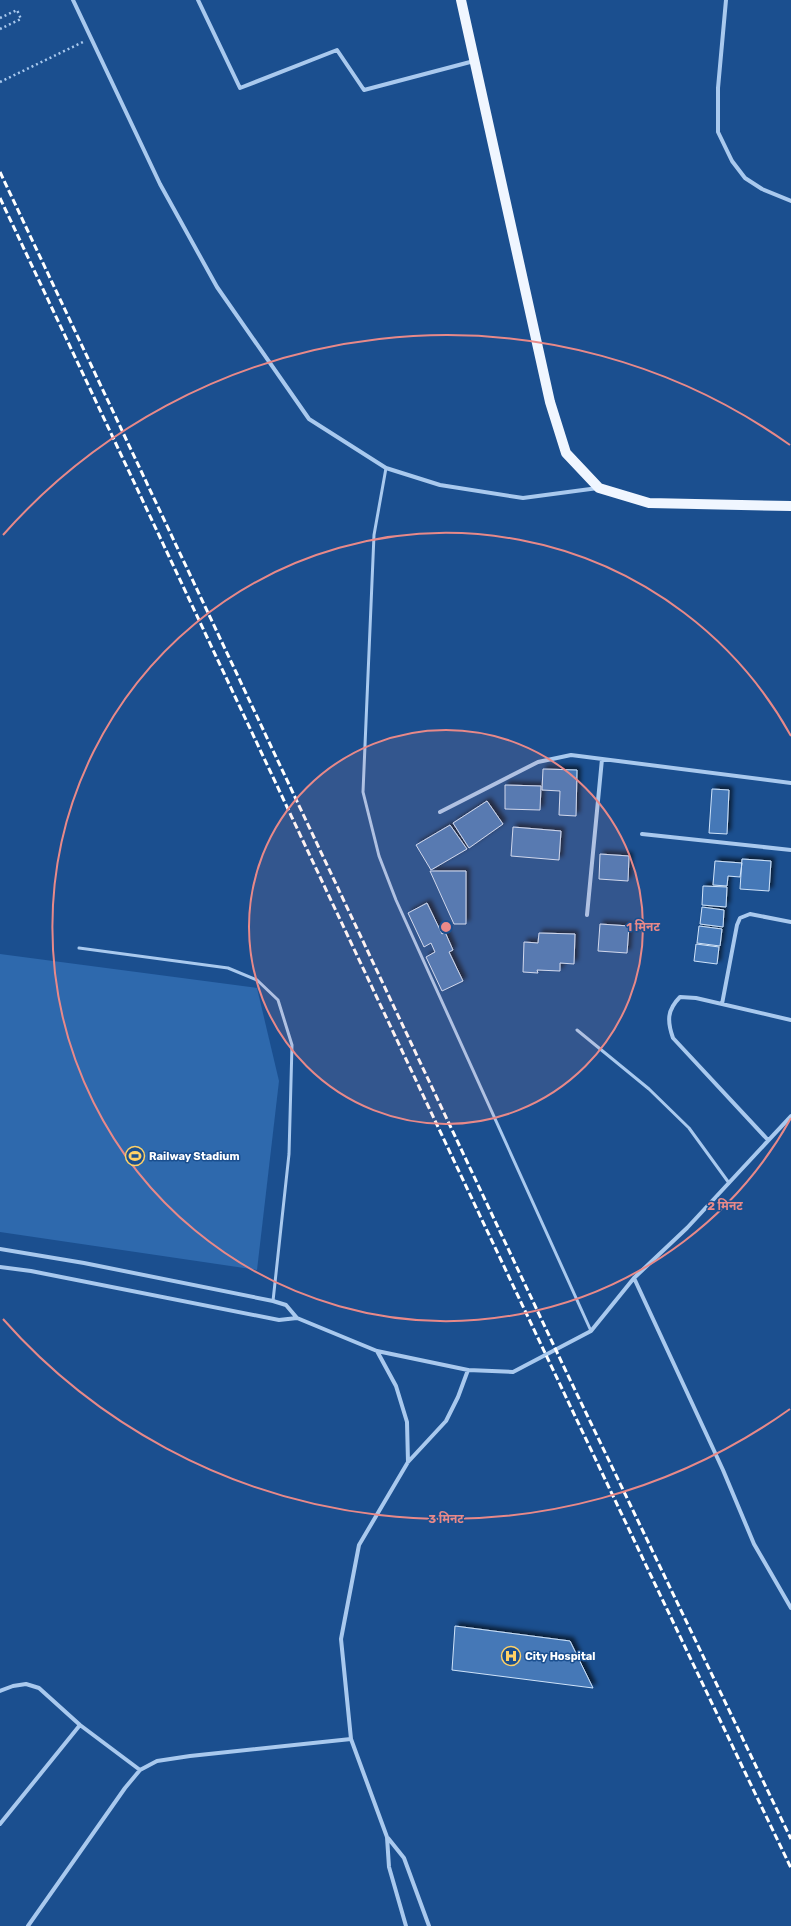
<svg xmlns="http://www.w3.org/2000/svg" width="791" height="1926" font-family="Rubik,'Noto Sans Devanagari',sans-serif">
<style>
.green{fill:#2e69ad}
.building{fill:#4478b7;stroke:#cfe3fa;filter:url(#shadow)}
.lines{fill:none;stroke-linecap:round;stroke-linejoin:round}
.path{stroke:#a9c9ee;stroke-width:2.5;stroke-dasharray:2 3;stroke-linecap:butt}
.service{stroke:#a9c9ee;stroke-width:3}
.minor{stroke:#a9c9ee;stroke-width:4}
.primary{stroke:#f0f6ff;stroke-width:10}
.rail{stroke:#fff;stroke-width:3;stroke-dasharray:7 3;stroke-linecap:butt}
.ring{fill:none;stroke:#e88989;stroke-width:2}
.labels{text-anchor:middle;stroke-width:3;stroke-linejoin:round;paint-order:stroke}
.poi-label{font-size:11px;font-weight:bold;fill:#fff;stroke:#1b4f8f;text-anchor:start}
.centre{fill:#e88989;stroke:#1b4f8f;stroke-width:2}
.ring-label{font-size:12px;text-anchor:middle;font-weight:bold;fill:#e88989;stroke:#1b4f8f;stroke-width:3;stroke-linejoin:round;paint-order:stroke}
</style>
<defs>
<filter id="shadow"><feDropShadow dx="3.5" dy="-3.5" stdDeviation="2" flood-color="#0009"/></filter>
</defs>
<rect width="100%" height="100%" fill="#1b4f8f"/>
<path class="green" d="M 0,954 L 257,988 L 279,1081 L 257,1270 L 0,1232 Z"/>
<path class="building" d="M 543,769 L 577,770 L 576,816 L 559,815 L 560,791 L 542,790 Z
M 505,785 L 541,786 L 540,810 L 505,809 Z
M 712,789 L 729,790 L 727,834 L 709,833 Z
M 487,801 L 503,824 L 469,848 L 453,823 Z
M 450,825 L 467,849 L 431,870 L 416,845 Z
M 513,827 L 561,831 L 559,860 L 511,856 Z
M 600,854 L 629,856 L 628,881 L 599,879 Z
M 742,859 L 771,861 L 769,891 L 740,889 Z
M 715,861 L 742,863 L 740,877 L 728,876 L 727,886 L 713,885 Z
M 430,871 L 466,871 L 466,924 L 454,924 Z
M 703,886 L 727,887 L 726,907 L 702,905 Z
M 427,903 L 442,934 L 445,932 L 453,950 L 449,952 L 463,981 L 442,991 L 426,957 L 435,952 L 431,943 L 424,947 L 408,913 Z
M 702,907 L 724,910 L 723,927 L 700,924 Z
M 600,924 L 629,926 L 627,953 L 598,951 Z
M 699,926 L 722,929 L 720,946 L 697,943 Z
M 539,933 L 575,934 L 574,964 L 560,963 L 560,971 L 537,970 L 538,973 L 523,972 L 524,942 L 538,943 Z
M 696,944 L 719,947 L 717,964 L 694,961 Z
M 455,1626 L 570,1641 L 593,1688 L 452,1670 Z"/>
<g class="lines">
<path class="path" d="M 0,18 L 17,10 L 21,19 L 0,29
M 0,82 L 83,42"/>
<path class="service" d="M 386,468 L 374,535 L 363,792 L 379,856 L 396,900 L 591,1331
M 79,948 L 228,968 L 257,980 L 278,1000 L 292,1045 L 289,1154 L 273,1301
M 577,1030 L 649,1089 L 689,1128 L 729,1183"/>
<path class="minor" d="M 73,0 L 160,184 L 217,287 L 309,419 L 386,468 L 440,485 L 523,498 L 598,488
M 198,0 L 240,88 L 337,50 L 364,90 L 474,61
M 726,0 L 718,88 L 718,132 L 732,161 L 745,178 L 762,189 L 791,201
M 440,812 L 538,762 L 571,755 L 791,783
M 642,834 L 791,850
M 587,915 L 602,759
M 722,1004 L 737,925 L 740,918 L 750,914 L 791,922
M 768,1140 L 673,1038 C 667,1021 667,1010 680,997 L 696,998 L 791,1020
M 0,1249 L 84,1263 L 273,1301 L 286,1305 L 297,1318
M 0,1267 L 31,1271 L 279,1320 L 297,1318 L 377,1351 L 468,1370 L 513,1372 L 591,1331 L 634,1278 L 687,1228 L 791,1116
M 634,1278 L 723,1470 L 754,1544 L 791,1608
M 377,1351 L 396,1386 L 407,1422 L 408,1462
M 0,1691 L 13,1686 L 26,1684 L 39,1688 L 80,1725 L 140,1770
M 0,1824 L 80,1725
M 388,1838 L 404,1858 L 429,1926
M 28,1926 L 125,1788 L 140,1770 L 157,1761 L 190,1756 L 351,1739
M 406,1926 L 389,1867 L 387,1837 L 351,1739 L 341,1639 L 359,1545 L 408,1462 L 446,1421 L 458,1397 L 468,1370"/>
<path class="primary" d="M 461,0 L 550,402 L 566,453 L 599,488 L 649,503 L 791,506"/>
<path class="rail" d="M 0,172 L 563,1365 L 791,1839
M 0,198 C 263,755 524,1313 791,1868"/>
</g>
<circle cx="446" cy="927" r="197" fill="#e88989" fill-opacity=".12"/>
<g class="ring">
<circle cx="446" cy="927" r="197"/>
<path d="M791 1118A394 394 0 1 1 791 736"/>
<path d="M790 1409A592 592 0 0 1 3 1319M3 535A592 592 0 0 1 790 445"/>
</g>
<defs>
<symbol id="stadium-ring" viewBox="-11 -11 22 22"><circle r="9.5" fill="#1b4f8f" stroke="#ffd166" stroke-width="1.5"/><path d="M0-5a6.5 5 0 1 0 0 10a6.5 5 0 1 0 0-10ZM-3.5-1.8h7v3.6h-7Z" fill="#ffd166"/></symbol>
<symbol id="hospital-ring" viewBox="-11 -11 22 22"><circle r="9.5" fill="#1b4f8f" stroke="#ffd166" stroke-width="1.5"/><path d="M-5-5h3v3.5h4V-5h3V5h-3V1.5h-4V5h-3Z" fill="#ffd166"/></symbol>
</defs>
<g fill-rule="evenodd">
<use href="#stadium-ring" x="124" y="1145" width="22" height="22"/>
<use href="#hospital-ring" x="500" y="1645" width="22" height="22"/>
</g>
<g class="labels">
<g class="poi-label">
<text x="149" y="1160">Railway Stadium</text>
<text x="525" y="1660">City Hospital</text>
</g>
</g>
<circle cx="446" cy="927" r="6" class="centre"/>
<g class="ring-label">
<text x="643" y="931">1 मिनट</text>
<text x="725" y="1210">2 मिनट</text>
<text x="446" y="1523">3 मिनट</text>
</g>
</svg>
